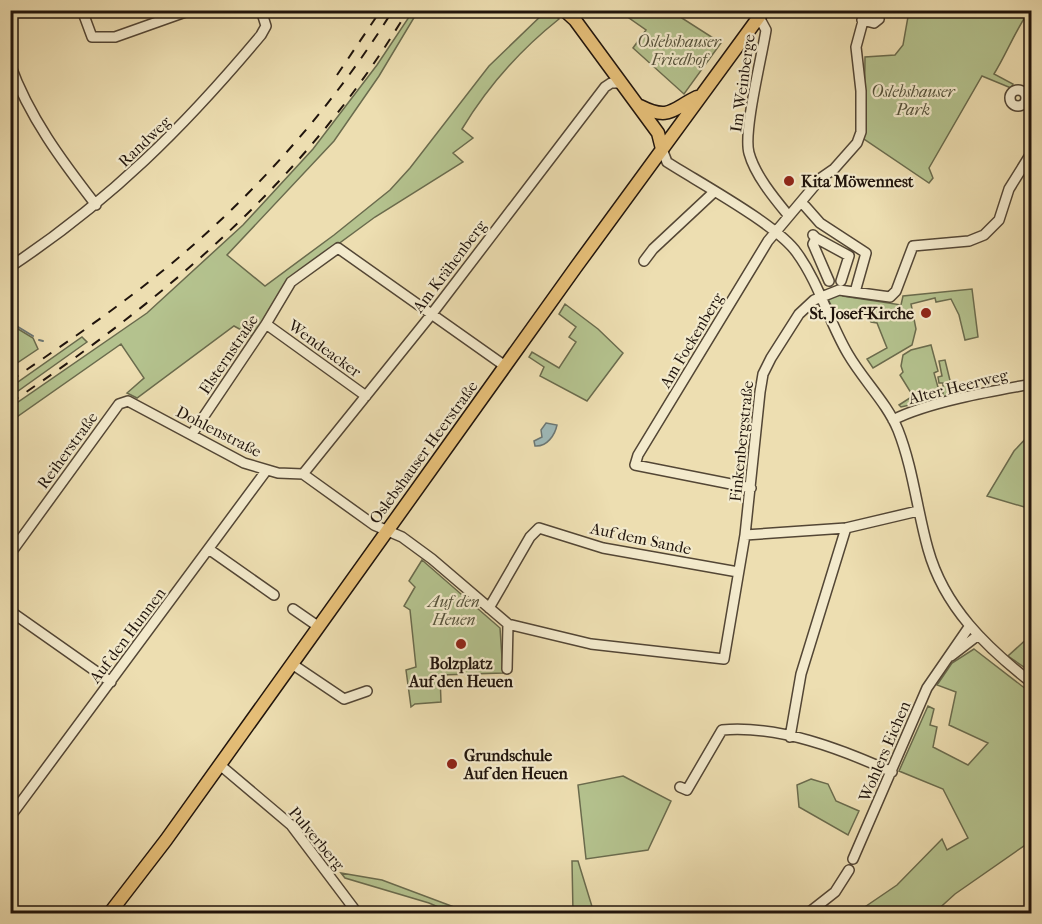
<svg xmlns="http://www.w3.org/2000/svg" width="1042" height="924" font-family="'IM FELL French Canon',serif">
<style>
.green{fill:#b4c28e;stroke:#6a6b4d;stroke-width:1.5}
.water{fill:#9eb9b8;stroke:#6c7773;stroke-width:1.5}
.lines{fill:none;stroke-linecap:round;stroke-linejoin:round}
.stream{stroke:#6c7773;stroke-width:2}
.minor-casing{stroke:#534635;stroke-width:12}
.major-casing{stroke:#20140c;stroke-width:15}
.minor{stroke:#f3eacc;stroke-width:9}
.major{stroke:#e6bf78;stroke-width:12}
.rail{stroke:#20140c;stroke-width:2;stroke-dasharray:10 10;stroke-linecap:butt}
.poi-dot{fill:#8f2418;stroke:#f3eacc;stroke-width:2}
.labels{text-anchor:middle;stroke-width:4.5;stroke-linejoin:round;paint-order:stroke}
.park-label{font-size:16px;font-style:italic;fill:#54513a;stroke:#f3eacc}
.street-label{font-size:16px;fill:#20140c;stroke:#f3eacc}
.poi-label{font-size:16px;font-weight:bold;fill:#20140c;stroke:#f3eacc;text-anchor:start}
</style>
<rect width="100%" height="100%" fill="#eddeb1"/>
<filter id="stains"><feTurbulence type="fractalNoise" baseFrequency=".00333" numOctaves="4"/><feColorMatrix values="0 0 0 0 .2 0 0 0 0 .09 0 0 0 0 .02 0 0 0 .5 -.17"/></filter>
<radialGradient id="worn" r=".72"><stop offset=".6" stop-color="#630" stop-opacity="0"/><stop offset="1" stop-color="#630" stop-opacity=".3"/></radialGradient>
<path class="green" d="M 413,11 L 418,11 L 379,76 L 334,141 L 227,255 L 265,286 L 334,235 L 390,190 L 410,168 L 489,66 L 546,11 L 552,11 L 559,19 C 520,50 488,86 462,129 L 473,138 L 453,153 L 463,162 L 375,217 L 292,278 L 254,337 L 234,326 L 137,398 L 127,393 L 144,378 L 121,344 L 11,421 L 11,407 L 147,313 L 243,225 L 313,149 L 377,65 Z
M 619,11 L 671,11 L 721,43 L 684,94 L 633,48 L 646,30 Z
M 909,11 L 1029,11 C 1015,31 1007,53 994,74 L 1013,84 L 1011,88 L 982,76 L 929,168 L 933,178 L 929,183 L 864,139 L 865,57 L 895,55 L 903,45 Z
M 972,289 L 978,337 L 965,340 L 959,315 L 951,299 L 936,302 L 935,298 L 911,304 L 916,329 L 912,345 L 873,368 L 867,359 L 887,348 L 877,323 L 871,322 L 863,308 L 838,319 L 828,299 L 843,293 L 843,296 L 901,305 L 903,296 Z
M 565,304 L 598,329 L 623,353 L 587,401 L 540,376 L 544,367 L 529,357 L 532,352 L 559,368 L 576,342 L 569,337 L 576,327 L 559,314 Z
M 10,324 L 33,338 L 38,349 L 11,367 Z
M 82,337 L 87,342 L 11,396 L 11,387 Z
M 931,345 L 938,371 L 934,373 L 941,398 L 901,407 L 899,405 L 913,396 L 900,375 L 903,372 L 901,366 L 903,355 L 911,350 Z
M 945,360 L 954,397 L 943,399 L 943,383 L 939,383 L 938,377 L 942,376 L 939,361 Z
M 1031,433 L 1031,509 L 987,496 L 1014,451 Z
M 422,560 L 500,628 L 503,673 L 440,675 L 441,702 L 415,704 L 411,707 L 406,670 L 416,667 L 410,610 L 404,606 L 415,587 L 409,581 Z
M 1031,635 L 1031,672 L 1008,656 Z
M 974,649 L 1031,693 L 1031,841 L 955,894 L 934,913 L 856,913 L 897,885 L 942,839 L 947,850 L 968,838 L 943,789 L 899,771 L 928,706 L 934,709 L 930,725 L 937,727 L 933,747 L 968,765 L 988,743 L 949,725 L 956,692 L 937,685 L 952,663 Z
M 623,776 L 671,801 L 648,850 L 586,859 L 578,785 Z
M 811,779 L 828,784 L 836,801 L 859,811 L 848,835 L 799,807 L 797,785 Z
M 572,861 L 578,861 L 594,913 L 573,913 Z
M 341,873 L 382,880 L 470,913 L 452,913 L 429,903 L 345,878 Z"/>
<path class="water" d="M 546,423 L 557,425 C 555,435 547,447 535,446 L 534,441 L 542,437 L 541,430 Z"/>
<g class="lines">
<path class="stream" d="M 10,322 L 33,336
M 39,340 L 43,341"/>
<defs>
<path id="minor" d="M 82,10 L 92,37 L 115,37 L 191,10
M 759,17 L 766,30 C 762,56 743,132 749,153 C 755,175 774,198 788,215
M 862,20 L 874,23 L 879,19 L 875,10
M 10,64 C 29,117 62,161 96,205
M1010 98a8 8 0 1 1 16 0a8 8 0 1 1-16 0Z
M 662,149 L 667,162 C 698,182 778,225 797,253 C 819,283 829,322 848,354 C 863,380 887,403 898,430 C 913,468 917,510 928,549 C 944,607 986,647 1032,683
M 805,206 L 820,223 L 866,253 L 855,292
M 813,235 L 816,238 L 813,244 L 829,281
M 816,238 L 849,256 L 841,281
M 644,261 L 653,249 L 714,192
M 10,267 C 111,200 184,127 261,35 L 266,26 L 261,10
M 266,324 L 366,396
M 893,420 C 928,402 992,391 1032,384
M 192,434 L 266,324 L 291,282 L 338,248 L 505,366
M 303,474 L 431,315 L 605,87 L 611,83 L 620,83
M 751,488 L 635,465 L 638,455 L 768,241 L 821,178 L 834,169 L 857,143 L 861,132 L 861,91 L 856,47 L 866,10
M 745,535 L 760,392 L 763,374 L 771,358 L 799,314 L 814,300 L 839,290 L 890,297 L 896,291 L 913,246 L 969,241 L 984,235 L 999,220 L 1009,189 L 1032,152
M 210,550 L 274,595
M 10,554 L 119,404 L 128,401 L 244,463 L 278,473 L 303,474 L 374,525 L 402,537 L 432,559 L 508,624 L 591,644 L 724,659 L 745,535 L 846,528 L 918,511
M 489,608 L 530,537 L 539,528 L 603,548 L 738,572
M 293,609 L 319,627
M 10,611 L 111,682
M 951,656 L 977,636
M 292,664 L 344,699 L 367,691
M 507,669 L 508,624
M 790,737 L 801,674 L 846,528
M 220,765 L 291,825 L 358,914
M 680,787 L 687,790 L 722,730 C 779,725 841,749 892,772
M 10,817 L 266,471
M 853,859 L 927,688 L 969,627
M 807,914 L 835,892 L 849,870"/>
<path id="major" d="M 564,10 L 575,20 L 658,133 L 662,149
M 640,106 C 670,121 672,109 697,97
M 109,914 L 166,840 L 576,267 L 764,10"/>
</defs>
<use href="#minor" class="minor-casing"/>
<use href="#major" class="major-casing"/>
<use href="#minor" class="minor"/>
<use href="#major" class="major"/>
<path class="rail" d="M 337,75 L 381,10
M 10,381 C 63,345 116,309 165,269 C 253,197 333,107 393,10
M 10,403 C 169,296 309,177 408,10"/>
</g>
<g class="poi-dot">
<circle cx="789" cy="181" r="6"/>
<circle cx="926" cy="313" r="6"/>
<circle cx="461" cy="644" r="6"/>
<circle cx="452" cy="764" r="6"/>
</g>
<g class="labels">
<g class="park-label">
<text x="679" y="47">Oslebshauser<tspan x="679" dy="18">Friedhof</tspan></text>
<text x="913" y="97">Oslebshauser<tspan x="913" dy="18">Park</tspan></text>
<text x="454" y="607">Auf den<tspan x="454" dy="18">Heuen</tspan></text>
</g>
<g class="street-label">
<text transform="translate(742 83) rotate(-82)" y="6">Im Weinberge</text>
<text transform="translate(144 141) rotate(-44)" y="6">Randweg</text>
<text transform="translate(449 266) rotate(-53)" y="6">Am Krähenberg</text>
<text transform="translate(691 340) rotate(-59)" y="6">Am Fockenberg</text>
<text transform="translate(325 348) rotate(36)" y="6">Wendeacker</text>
<text transform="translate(228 354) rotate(-56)" y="6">Elsternstraße</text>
<text transform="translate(958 386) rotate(-14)" y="6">Alter Heerweg</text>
<text transform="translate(219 431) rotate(27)" y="6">Dohlenstraße</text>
<text transform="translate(741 441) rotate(-84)" y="6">Finkenbergstraße</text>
<text transform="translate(67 450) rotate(-54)" y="6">Reiherstraße</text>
<text transform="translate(423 452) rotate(-54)" y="6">Oslebshauser Heerstraße</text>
<text transform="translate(641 538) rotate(12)" y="6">Auf dem Sande</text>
<text transform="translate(127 635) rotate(-53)" y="6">Auf den Hunnen</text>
<text transform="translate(884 751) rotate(-67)" y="6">Wohlers Eichen</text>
<text transform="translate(317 838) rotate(50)" y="6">Pulverberg</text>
</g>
<g class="poi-label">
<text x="801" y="187">Kita Möwennest</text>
<text x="914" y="319" text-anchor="end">St. Josef-Kirche</text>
<text x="461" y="669" text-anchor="middle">Bolzplatz<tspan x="461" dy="18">Auf den Heuen</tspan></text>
<text x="464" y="761">Grundschule<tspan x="464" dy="18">Auf den Heuen</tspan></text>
</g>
</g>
<rect width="1042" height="924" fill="none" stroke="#eddeb1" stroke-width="36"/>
<rect x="12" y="12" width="1018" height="900" fill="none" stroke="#20140c" stroke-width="3"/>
<rect x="18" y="18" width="1006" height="888" fill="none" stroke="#20140c" stroke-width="1.5"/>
<rect width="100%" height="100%" filter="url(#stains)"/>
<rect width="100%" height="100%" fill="url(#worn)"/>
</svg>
